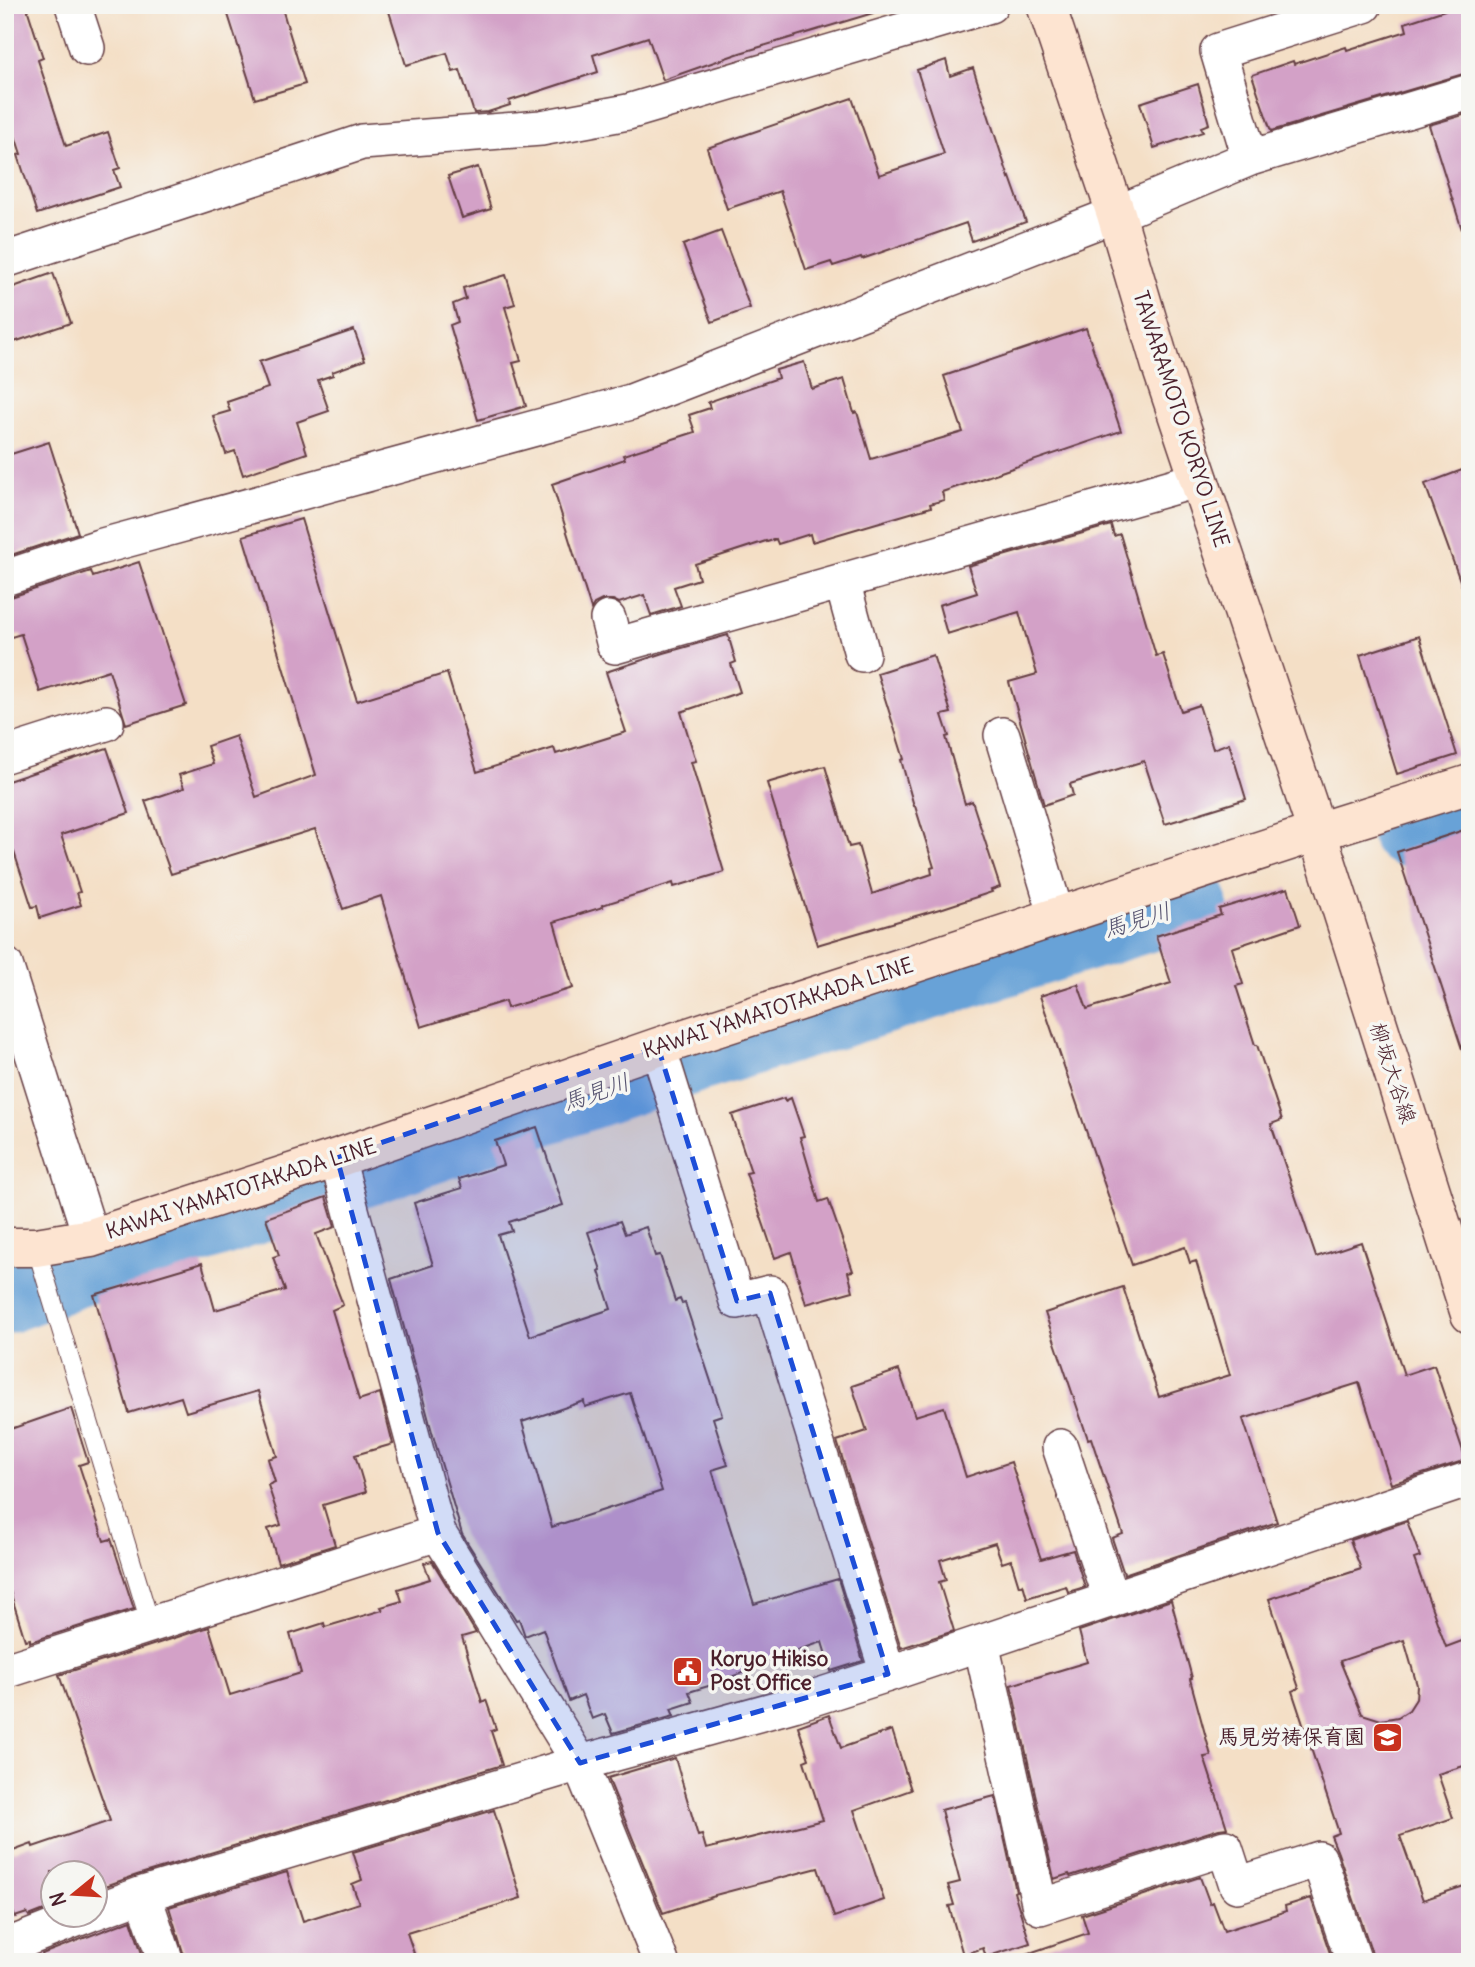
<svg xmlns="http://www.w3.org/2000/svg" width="1475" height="1967" font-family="Delius,'Klee One',sans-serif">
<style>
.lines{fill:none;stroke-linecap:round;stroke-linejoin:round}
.river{stroke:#68a2d7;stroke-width:70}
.building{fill:#d3a1c7;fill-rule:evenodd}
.lane-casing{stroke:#643c42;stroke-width:20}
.street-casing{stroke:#643c42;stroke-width:38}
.secondary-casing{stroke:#643c42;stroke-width:41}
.lane{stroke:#fff;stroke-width:18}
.street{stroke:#fff;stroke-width:35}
.secondary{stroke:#fde4d1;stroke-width:38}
.marked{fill:#1d4ed8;fill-opacity:0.2;stroke:#1d4ed8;stroke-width:5;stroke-dasharray:14 9;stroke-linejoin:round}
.labels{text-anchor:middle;stroke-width:7;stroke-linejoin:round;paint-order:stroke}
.street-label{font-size:21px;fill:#4a1f2b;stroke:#f6f6f2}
.poi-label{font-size:21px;font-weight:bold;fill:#4a1f2b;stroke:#f6f6f2;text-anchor:start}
.water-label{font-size:23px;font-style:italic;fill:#565370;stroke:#f6f6f2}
</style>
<rect width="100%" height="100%" fill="#f6f6f2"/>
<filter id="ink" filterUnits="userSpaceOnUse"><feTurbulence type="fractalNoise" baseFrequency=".0143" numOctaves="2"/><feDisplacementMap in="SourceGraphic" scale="14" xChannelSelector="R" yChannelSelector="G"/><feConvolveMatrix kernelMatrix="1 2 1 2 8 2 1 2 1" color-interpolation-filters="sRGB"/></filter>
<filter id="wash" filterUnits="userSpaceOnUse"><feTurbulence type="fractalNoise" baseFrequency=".00686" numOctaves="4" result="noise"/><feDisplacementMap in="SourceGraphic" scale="28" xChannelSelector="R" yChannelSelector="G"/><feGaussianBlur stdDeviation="1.57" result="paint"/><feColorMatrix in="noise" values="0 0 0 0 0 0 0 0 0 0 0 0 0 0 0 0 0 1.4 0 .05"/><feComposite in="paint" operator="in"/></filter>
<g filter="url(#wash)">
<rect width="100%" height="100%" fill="#f4dfc6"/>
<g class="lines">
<path class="river" d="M 1406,832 L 1470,812
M 5,1299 L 129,1253 L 701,1056 L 1193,903"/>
</g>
<g id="blocks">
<path class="building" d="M 5,5 L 26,5 L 43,58 L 38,60 L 66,146 L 108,132 L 120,168 L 114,170 L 120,187 L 37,214 L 18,155 L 21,154 L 5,105 Z
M 225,5 L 281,5 L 305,84 L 255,99 Z
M 387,5 L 871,5 L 873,13 L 740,53 L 663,80 L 648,37 L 593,55 L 598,72 L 509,101 L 510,105 L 488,112 L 474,113 L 460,70 L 453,72 L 447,53 L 406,65 Z
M 1460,5 L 1470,5 L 1470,72 L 1271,131 L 1252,75 L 1293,61 L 1294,64 L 1346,47 L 1347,50 L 1407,31 L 1405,23 Z
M 946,60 L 950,76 L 973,68 L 1009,178 L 1010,177 L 1026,222 L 972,241 L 966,223 L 862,259 L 861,257 L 833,266 L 831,262 L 806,270 L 780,191 L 727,209 L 707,148 L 852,98 L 879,175 L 944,154 L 917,70 Z
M 1198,84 L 1209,124 L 1201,127 L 1203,132 L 1154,148 L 1140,103 Z
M 1470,113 L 1470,232 L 1463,233 L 1429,125 Z
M 478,167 L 491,209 L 462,218 L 448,176 Z
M 721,231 L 750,308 L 712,322 L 683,245 Z
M 53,273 L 71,323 L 5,345 L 5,290 Z
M 506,275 L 515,304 L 505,307 L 521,361 L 513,363 L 526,406 L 478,420 L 450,325 L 458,322 L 453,304 L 466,299 L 463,288 Z
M 1086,328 L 1121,431 L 942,492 L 944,500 L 930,504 L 931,507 L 812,542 L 810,534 L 778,544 L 776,539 L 767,542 L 766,541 L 695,564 L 699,579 L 674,587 L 681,606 L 651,615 L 644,595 L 619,603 L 613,600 L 602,600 L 594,604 L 591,609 L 552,484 L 625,459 L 623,455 L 695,432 L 689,415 L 710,408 L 708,402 L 778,378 L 776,370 L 804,362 L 812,389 L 844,379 L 854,413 L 857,412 L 871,459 L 881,456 L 963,432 L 944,376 Z
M 354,330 L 365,360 L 332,372 L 333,375 L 318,380 L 329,411 L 297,422 L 307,453 L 243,475 L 235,451 L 226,454 L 213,416 L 230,411 L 227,402 L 268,388 L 259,362 Z
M 49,442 L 78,533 L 5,557 L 5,456 Z
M 1470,467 L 1470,596 L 1466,597 L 1425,484 Z
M 301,519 L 357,701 L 447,673 L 477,772 L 554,748 L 556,754 L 626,732 L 606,672 L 664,653 L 728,635 L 736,662 L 731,664 L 740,692 L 681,712 L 696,761 L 691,762 L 724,872 L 674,887 L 673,883 L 602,905 L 603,907 L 554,922 L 573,988 L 507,1008 L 505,1001 L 421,1027 L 381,896 L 343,909 L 315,829 L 171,874 L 145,801 L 184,788 L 179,775 L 213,764 L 207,746 L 236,736 L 256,797 L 316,775 L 243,536 Z
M 1111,525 L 1114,536 L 1120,534 L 1156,656 L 1163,654 L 1181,711 L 1199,705 L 1213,749 L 1229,743 L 1246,799 L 1165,824 L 1144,761 L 1070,784 L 1073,795 L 1044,805 L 1009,682 L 1037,674 L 1019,612 L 947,634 L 939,605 L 977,593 L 968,566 Z
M 139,562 L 186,705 L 126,724 L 109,670 L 40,692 L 21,634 L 5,639 L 5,598 L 11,597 L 91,571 L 93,577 Z
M 1419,636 L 1457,755 L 1397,774 L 1360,655 Z
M 933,655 L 951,713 L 942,715 L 949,736 L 946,737 L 965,804 L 972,801 L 1000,887 L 991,890 L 992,892 L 943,908 L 817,945 L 767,783 L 825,766 L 849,847 L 858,845 L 872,894 L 932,874 L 931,868 L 934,867 L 915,806 L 914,806 L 901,760 L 904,759 L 877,673 Z
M 107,748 L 129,813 L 61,835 L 80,892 L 77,893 L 81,905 L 40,918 L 37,906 L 32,907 L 14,852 L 5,855 L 5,782 Z
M 1470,828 L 1470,1054 L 1464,1055 L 1397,852 Z
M 1288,888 L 1300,925 L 1232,948 L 1243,984 L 1236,986 L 1255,1045 L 1257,1045 L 1282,1120 L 1271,1124 L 1316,1257 L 1361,1242 L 1404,1375 L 1434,1365 L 1466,1460 L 1391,1484 L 1359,1383 L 1243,1419 L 1277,1522 L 1124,1574 L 1112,1538 L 1123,1534 L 1091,1438 L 1088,1439 L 1045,1313 L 1123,1287 L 1159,1397 L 1230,1375 L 1196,1261 L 1190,1263 L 1185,1247 L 1132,1265 L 1040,996 L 1078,984 L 1087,1009 L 1171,983 L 1156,936 L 1221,915 L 1219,909 Z
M 784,1098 L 785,1101 L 791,1098 L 804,1136 L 800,1137 L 819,1202 L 828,1199 L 853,1271 L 848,1272 L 853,1291 L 806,1304 L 791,1252 L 775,1258 L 746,1173 L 751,1172 L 732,1115 Z
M 537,1127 L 563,1205 L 509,1222 L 512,1231 L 498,1235 L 530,1336 L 611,1309 L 599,1271 L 601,1270 L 588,1232 L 620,1221 L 625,1234 L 646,1227 L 655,1256 L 660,1255 L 675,1301 L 680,1299 L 682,1304 L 685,1303 L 722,1415 L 713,1418 L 728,1465 L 712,1470 L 754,1604 L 838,1579 L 863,1661 L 831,1671 L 822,1642 L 763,1662 L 764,1666 L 724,1679 L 725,1681 L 689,1692 L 693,1702 L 671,1709 L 674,1716 L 613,1733 L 605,1714 L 592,1719 L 583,1695 L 569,1701 L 543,1629 L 525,1636 L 519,1619 L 516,1620 L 462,1534 L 432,1432 L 391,1279 L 433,1265 L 414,1203 L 462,1188 L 459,1179 L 503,1165 L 495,1141 ZM 630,1393 L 662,1491 L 552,1527 L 522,1422 L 584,1401 L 585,1407 Z
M 326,1197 L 335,1227 L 316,1234 L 343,1305 L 332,1310 L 359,1400 L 380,1393 L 393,1444 L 355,1455 L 366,1492 L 323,1505 L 335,1545 L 278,1563 L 268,1529 L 281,1525 L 268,1485 L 275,1482 L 268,1459 L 277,1456 L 258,1391 L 186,1412 L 181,1397 L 129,1413 L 94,1295 L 202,1263 L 215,1310 L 285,1290 L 273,1257 L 279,1255 L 266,1218 Z
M 899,1370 L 915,1416 L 944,1407 L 966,1477 L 1011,1462 L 1024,1503 L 1022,1503 L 1041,1559 L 1073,1550 L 1085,1587 L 1068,1592 L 1066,1586 L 1027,1598 L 1023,1584 L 1019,1586 L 1011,1560 L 1002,1563 L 995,1543 L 940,1560 L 946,1580 L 939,1582 L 954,1631 L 901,1648 L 837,1441 L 867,1431 L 852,1386 Z
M 71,1408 L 88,1462 L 79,1465 L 104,1541 L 111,1539 L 134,1609 L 30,1642 L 30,1639 L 25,1640 L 5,1575 L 5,1431 Z
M 1407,1521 L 1420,1557 L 1414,1559 L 1446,1647 L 1470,1638 L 1470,1764 L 1438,1774 L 1453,1818 L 1400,1836 L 1423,1900 L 1470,1884 L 1470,1962 L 1374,1962 L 1373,1956 L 1338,1853 L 1331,1836 L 1339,1833 L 1292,1691 L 1299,1688 L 1269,1599 L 1361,1569 L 1350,1540 ZM 1404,1640 L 1417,1685 L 1416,1699 L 1409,1710 L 1398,1717 L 1381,1720 L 1362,1714 L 1340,1661 Z
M 432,1561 L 476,1633 L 462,1637 L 482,1702 L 486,1700 L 496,1729 L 491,1731 L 502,1765 L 137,1875 L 94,1890 L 94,1872 L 52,1872 L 52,1907 L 29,1916 L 27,1913 L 15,1917 L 5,1891 L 5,1854 L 32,1844 L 33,1847 L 110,1821 L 59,1675 L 209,1627 L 230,1695 L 301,1673 L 290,1634 L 324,1623 L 325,1627 L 383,1610 L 381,1607 L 402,1601 L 398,1589 L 430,1579 L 424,1563 Z
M 1171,1600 L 1192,1678 L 1190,1679 L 1211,1756 L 1204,1757 L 1227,1828 L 1219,1829 L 1070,1876 L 1069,1874 L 1054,1879 L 1011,1685 L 1087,1662 L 1079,1631 Z
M 829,1715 L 841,1748 L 892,1730 L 911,1790 L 854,1810 L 884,1900 L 834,1917 L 818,1868 L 715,1895 L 715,1896 L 663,1913 L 608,1778 L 675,1758 L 698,1836 L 702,1835 L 706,1849 L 823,1820 L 804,1761 L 809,1759 L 798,1726 Z
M 995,1796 L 1016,1891 L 1014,1892 L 1030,1943 L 986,1957 L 983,1948 L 963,1955 L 949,1906 L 954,1905 L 948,1885 L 960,1882 L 941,1810 Z
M 494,1810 L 521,1898 L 407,1933 L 417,1962 L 186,1962 L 169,1907 L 287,1872 L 303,1921 L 359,1903 L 352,1884 L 362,1880 L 353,1852 Z
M 1200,1877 L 1210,1904 L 1213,1902 L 1224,1931 L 1286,1911 L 1285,1906 L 1311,1898 L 1333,1962 L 1019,1962 L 1018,1957 L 1088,1933 L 1082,1915 Z
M 131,1920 L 144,1960 L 137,1962 L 45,1962 L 42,1954 Z"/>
</g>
</g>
<g filter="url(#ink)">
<use href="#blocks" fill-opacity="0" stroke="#643c42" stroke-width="2"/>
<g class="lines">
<defs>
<path id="lane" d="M 36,1247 L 151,1626"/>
<path id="street" d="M 73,5 L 87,48
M 1250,158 L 1218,51 L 1364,5
M 5,260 L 362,142 L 541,128 L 628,112 L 990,5
M 5,578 L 99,547 L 631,402 L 1116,214 L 1250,158 L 1470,92
M 842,581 L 862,654
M 608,619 L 615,646 L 1200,479
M 1002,735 L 1057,917
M 5,755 L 106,723
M 5,965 L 91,1238
M 658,1047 L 737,1301 L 770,1293 L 888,1674
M 337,1158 L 438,1533 L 580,1763 L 661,1962
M 1060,1447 L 1111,1600
M 981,1643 L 1040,1907 L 1225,1848 L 1237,1885 L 1319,1859 L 1354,1962
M 5,1671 L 438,1533
M 143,1894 L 580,1763 L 794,1704 L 888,1674 L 1470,1479
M 94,1912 L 143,1894 L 166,1962
M 5,1947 L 89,1914"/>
<path id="secondary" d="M 1046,5 L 1116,214 L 1161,366 L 1317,832 L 1470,1314
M 5,1247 L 36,1247 L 91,1238 L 337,1158 L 658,1047 L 1317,832 L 1470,784"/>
</defs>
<use href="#lane" class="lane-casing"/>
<use href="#street" class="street-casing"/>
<use href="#secondary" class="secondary-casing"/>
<use href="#lane" class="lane"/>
<use href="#street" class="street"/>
<use href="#secondary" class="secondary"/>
</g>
</g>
<path class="marked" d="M 658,1047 L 737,1301 L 770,1293 L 888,1674 L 580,1763 L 438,1533 L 337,1158 Z"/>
<defs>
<symbol id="civic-square" viewBox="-11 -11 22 22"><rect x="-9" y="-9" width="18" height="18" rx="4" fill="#c8321e" stroke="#f6f6f2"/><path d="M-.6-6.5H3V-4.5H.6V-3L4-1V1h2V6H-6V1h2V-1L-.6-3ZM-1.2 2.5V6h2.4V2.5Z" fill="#fff"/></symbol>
<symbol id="school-square" viewBox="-11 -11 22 22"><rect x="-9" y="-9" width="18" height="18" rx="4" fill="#c8321e" stroke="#f6f6f2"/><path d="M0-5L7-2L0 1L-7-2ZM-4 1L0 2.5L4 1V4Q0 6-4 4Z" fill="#fff"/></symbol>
</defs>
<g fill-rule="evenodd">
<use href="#civic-square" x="670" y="1654" width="35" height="35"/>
<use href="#school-square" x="1370" y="1720" width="35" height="35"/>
</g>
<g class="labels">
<g class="street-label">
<text transform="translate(1181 419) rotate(72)" y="7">TAWARAMOTO KORYO LINE</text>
<text transform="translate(778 1008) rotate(-18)" y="7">KAWAI YAMATOTAKADA LINE</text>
<text transform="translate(1393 1073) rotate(72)" y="7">柳坂大谷線</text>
<text transform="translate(241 1189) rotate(-18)" y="7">KAWAI YAMATOTAKADA LINE</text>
</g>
<g class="poi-label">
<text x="710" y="1666">Koryo Hikiso<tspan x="710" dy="24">Post Office</tspan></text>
<text x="1365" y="1744" text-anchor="end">馬見労祷保育園</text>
</g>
<g class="water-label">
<text transform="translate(1137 920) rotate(-17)" y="8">馬見川</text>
<text transform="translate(596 1092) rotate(-19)" y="8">馬見川</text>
</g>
</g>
<rect width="1475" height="1967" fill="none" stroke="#f6f6f2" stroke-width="28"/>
<g transform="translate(74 1894) rotate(252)"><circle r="33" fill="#f6f6f2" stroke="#b1a0a2" stroke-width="2"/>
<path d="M0-5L12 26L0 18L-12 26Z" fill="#c8321e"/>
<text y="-10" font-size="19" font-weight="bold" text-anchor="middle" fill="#4a1f2b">N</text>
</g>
</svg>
